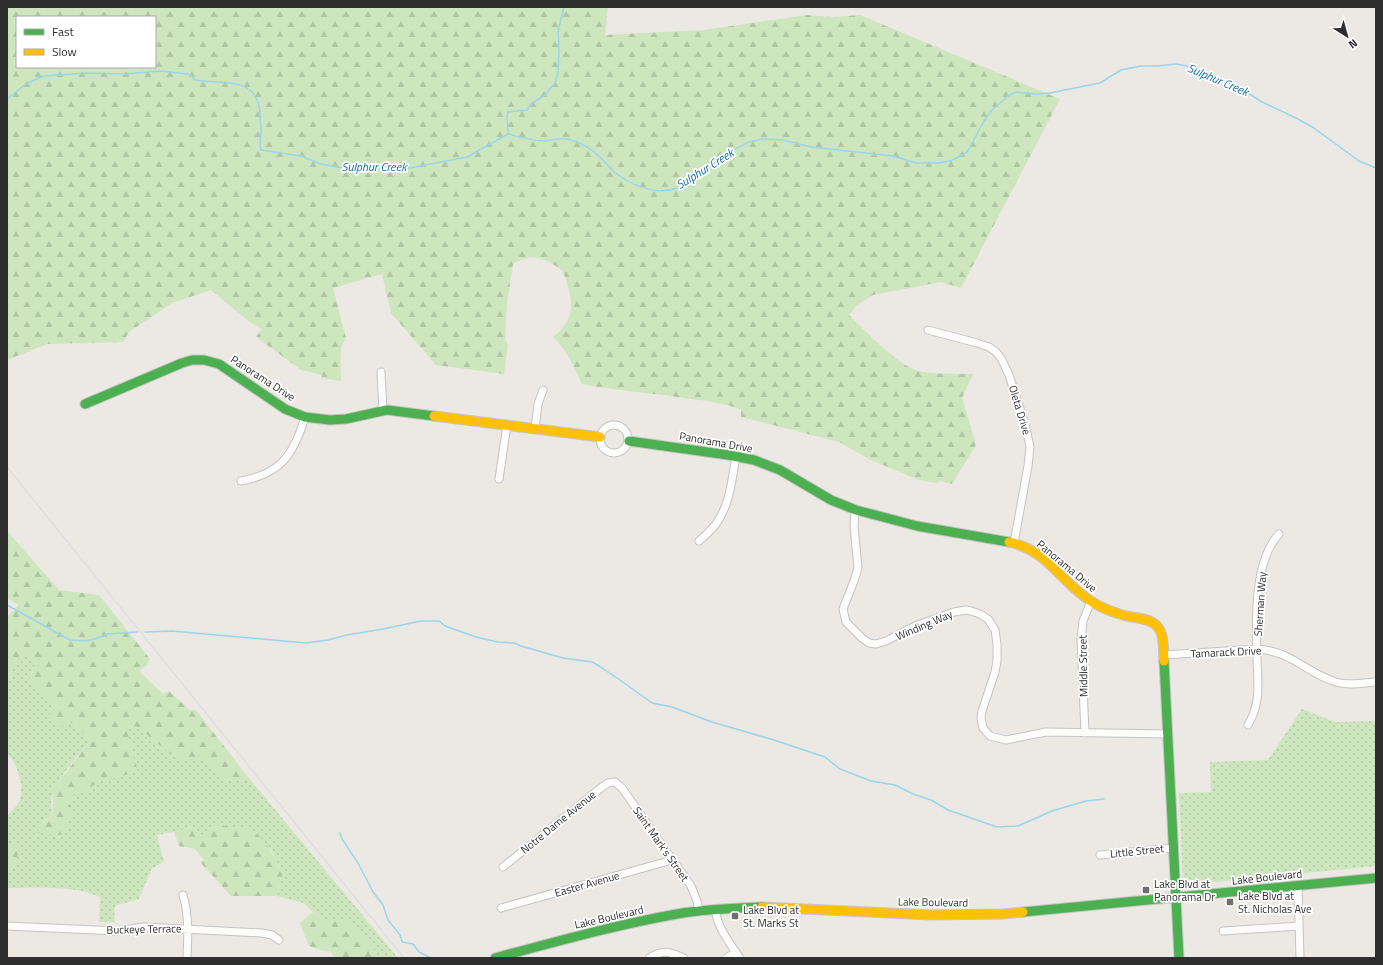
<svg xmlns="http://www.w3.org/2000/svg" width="1383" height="965" font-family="'Titillium Web',sans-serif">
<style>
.grass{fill:url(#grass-dots)}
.forest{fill:url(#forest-firs);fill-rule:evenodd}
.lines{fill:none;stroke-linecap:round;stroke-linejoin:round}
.stream{stroke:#99d6ec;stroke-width:1.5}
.street-casing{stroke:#c5c4c5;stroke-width:9}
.fast-casing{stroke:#c5c4c5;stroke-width:11}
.slow-casing{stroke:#c5c4c5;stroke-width:11}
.street{stroke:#fcfcfb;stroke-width:7}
.fast{stroke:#4caf50;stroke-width:9}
.slow{stroke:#ffc107;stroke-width:9}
.rail{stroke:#dfdfe1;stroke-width:1.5}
.poi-dot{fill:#706f6e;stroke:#fff;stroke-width:1.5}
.labels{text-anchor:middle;stroke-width:3.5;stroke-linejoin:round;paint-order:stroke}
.street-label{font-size:11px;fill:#2e2e2e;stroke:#fff}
.poi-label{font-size:11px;fill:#2e2e2e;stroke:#fff;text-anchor:start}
.water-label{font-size:12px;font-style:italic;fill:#0d6fa3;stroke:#fff}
</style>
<defs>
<pattern id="grass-dots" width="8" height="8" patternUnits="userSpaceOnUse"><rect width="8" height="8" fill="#cee6be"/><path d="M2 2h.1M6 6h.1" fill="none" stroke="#b1c6a4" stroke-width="1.8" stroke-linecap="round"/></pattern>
<pattern id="forest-firs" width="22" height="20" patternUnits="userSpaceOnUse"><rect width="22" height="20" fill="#cee6be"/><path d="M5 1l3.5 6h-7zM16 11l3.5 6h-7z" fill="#b1c6a4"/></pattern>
</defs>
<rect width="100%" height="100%" fill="#ece8e4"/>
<path class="grass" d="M 27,655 L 36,662 L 29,682 L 58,707 L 48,716 L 69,721 L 91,740 C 78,757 59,775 52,796 C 49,808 58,815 43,822 L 38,833 L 68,802 L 73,794 L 86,791 L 98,782 L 137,772 L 125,727 L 136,726 L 176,758 L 206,760 L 222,779 L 240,781 L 248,777 L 398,958 L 381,958 L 347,919 L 323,919 L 313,912 L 304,903 L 277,896 L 283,874 L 272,852 L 257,833 L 208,833 L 200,835 L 194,828 L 157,835 L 164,862 L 152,868 L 139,899 L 115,906 L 114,922 L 99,922 L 100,897 C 76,885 34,888 7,888 L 7,869 L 14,869 L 17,856 L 10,844 L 7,844 L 7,816 C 10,812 15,808 18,804 C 26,792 18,762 7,754 L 7,684 L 18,658 Z
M 1302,709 L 1335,722 L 1376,721 L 1376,866 L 1183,885 L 1179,793 L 1211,792 L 1210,762 L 1268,760 Z"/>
<path class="forest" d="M 7,7 L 608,7 L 605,35 L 703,30 L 807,15 L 832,17 L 860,15 L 1060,99 L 961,288 L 941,282 L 873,295 L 857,305 L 849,315 C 864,330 898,365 918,371 C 935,375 955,373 973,374 L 962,398 L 976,445 L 952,484 L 940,481 L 936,483 L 916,479 L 895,470 L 871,460 L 839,442 L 741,417 L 741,410 C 725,403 709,401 691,399 C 655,393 618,391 582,384 L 567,353 L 553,337 C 562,330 570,320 571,309 C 572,300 567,276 561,270 C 553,263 538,255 527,258 C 522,258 517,262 513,264 L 507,304 L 505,339 L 508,345 L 504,374 L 436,365 L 391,313 L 382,274 L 333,288 L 346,338 C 338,347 341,369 341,381 L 321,378 L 322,375 L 301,370 L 256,337 L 262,329 L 248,321 L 211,290 L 172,303 L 129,332 L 123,342 L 47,344 L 7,360 ZM 17,17 L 155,17 L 155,67 L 17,67 Z
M 7,531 L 59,590 L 99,595 L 150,659 L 147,665 L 139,671 L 163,694 L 169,691 L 190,710 L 196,710 L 248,777 L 240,781 L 222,779 L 206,760 L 176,758 L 136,726 L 126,727 L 138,772 L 98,782 L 86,791 L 73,794 L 68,802 L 73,810 L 63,835 L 38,833 C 39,819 50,824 52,814 C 54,806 52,796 54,788 L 91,740 L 69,721 L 61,727 L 48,716 L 57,707 L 29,682 L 36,662 L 27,655 L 18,658 L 7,684 L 7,617 L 18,605 L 7,598 Z
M 211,825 C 221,826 240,826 249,829 C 264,834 276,861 283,874 L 277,896 L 231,896 L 200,862 L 204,860 L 195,849 L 179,846 L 174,832 L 194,828 L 200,835 L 208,833 Z
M 7,844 L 10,844 L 19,848 L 20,851 L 17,856 L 14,869 L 7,869 Z
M 313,912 L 323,919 L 347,919 L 381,958 L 335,958 L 330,951 C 323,952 316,948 309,946 L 300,923 Z"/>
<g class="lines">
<path class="stream" d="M 7,99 L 26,84 L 43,76 L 87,73 L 124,74 L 160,71 L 189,74 L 195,80 C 221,85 258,74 260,114 C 260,119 261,124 261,129 C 261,137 259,142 261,150 L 301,156 L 321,164 L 342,168 L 395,165 L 410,168 L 467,157 L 508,134 C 520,137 532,141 544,141 C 553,140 562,137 571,140 C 583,143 594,151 602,159 C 606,163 610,168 614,172 C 632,185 655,196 677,188 L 735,149 L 749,142 L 762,139 L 783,140 L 811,147 L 893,156 L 916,163 L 940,163 L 950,161 L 957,158 L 967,152 L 970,147 L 984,121 L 991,111 L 1008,96 L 1016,92 L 1036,94 L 1050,93 L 1100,83 L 1121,70 L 1141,66 L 1157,66 L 1176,64 L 1187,66 L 1213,78 L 1237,86 L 1262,102 L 1294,117 L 1314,128 L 1359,161 L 1376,168
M 508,134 L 507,116 L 508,112 L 527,110 L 531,104 L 545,95 L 555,83 L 558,73 L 559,49 L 558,31 L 564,7
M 7,605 L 70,640 L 84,641 L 95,639 L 107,634 L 137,632
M 145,632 L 172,631 L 306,643 L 328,640 L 347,635 L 383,629 L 421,621 L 439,621 L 445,626 L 476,637 L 498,642 L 514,643 L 521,646 L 563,658 L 592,662 L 599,666 L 620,680 L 652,703 L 672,707 L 712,722 L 774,740 L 825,757 L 840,769 L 871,781 L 895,785 L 913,794 L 931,800 L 948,810 L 997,827 L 1018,826 L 1052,811 L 1086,801 L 1104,799
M 340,833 L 342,839 L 358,863 L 373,892 L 383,905 L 388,920 L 400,935 L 402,942 L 413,944 L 419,952 L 431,958"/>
<defs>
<path id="street" d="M 928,330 L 977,343 L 989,347 L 995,351 L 1001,358 L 1009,375 L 1025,424 L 1030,447 L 1028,466 L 1014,543
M 381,372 L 383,410
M600 439a14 14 0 1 1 28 0a14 14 0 1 1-28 0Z
M 535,428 L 538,404 L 543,390
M 499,479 L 507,425
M 241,481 C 281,474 294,454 305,417
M 855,510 L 854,526 L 858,568 L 854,581 L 843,609 L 846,622 L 862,638 L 869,643 L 876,644 L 886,641 L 915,626 L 954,612 L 966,610 L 971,611 L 980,614 L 988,619 L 995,630 L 997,644 L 997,661 L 995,672 L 982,711 L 981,718 L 983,728 L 990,736 L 1006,740 L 1046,732 L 1168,734
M 699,541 C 705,536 711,530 716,524 C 730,505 732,479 736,456
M 1164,655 L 1257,649 C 1292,651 1306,673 1336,682 C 1349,686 1363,683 1376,682
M 1248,725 C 1261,703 1258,684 1257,659 C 1256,623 1253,562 1279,534
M 1085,733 L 1081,640 L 1083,621 L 1091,601
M 1100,855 L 1174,848
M 503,867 L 602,787 L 608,783 L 615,782 L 622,788 L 691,886 L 697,901 L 699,911
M 1298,886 L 1300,958
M 183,895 C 189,915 188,936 187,958
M 501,908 L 672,860
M 715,909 C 718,929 729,942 740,958
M 7,926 L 117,931 L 144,927 L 262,933 L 272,935 L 279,940
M 1223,931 L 1299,926
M 649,958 C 664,949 669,952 684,958
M 726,958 L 736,952"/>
<path id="fast" d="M 85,404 L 182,363 L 192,360 L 204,360 L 219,364 L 285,409 L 305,417 L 330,420 L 346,419 L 387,410 L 434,416
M 629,441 L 728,455 L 754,460 L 780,470 L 831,500 L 856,510 L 917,526 L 1009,542
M 1164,661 L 1179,958
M 1023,912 L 1376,878
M 495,958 C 555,942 615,925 677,914 C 705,909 733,908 762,907"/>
<path id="slow" d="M 434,416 L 600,437
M 1009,542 C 1050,551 1061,584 1094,603 C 1104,609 1115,613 1126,616 C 1135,618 1150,618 1157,626 C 1165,635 1163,650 1164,661
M 762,907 L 931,915 L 1003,914 L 1023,912"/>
</defs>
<use href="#street" class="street-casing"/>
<use href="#fast" class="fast-casing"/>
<use href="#slow" class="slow-casing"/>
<use href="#street" class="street"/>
<use href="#fast" class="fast"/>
<use href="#slow" class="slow"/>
<path class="rail" d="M 7,467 L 404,958"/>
</g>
<g class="poi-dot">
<rect x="1142" y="886" width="8" height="8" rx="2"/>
<rect x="1226" y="898" width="8" height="8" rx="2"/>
<rect x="731" y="912" width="8" height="8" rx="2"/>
</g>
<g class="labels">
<g class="street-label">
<text transform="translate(263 378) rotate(33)" y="4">Panorama Drive</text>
<text transform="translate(1020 410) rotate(73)" y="4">Oleta Drive</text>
<text transform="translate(716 442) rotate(10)" y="4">Panorama Drive</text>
<text transform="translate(1067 566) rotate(40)" y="4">Panorama Drive</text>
<text transform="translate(1260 604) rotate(-86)" y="4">Sherman Way</text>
<text transform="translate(924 625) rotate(-23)" y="4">Winding Way</text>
<text transform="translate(1226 652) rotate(-3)" y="4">Tamarack Drive</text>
<text transform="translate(1083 666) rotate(-91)" y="4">Middle Street</text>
<text transform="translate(558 822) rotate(-39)" y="4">Notre Dame Avenue</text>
<text transform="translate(661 844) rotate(55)" y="4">Saint Mark's Street</text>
<text transform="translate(1137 851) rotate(-6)" y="4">Little Street</text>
<text transform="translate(1267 877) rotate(-6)" y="4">Lake Boulevard</text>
<text transform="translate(587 884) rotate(-16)" y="4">Easter Avenue</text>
<text transform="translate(933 902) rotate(1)" y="4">Lake Boulevard</text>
<text transform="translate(609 917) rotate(-13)" y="4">Lake Boulevard</text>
<text transform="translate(144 929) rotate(-1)" y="4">Buckeye Terrace</text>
</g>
<g class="poi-label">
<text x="1154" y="888">Lake Blvd at<tspan x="1154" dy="13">Panorama Dr</tspan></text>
<text x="1238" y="900">Lake Blvd at<tspan x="1238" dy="13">St. Nicholas Ave</tspan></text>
<text x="743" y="914">Lake Blvd at<tspan x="743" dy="13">St. Marks St</tspan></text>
</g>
<g class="water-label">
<text transform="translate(1218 80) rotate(23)" y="4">Sulphur Creek</text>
<text x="374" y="171">Sulphur Creek</text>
<text transform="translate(705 169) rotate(-32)" y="4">Sulphur Creek</text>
</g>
</g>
<rect width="1383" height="965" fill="none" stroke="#2e2e2e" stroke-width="16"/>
<rect x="16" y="16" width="140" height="52" fill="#ffffff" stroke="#ababab"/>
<rect x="24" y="29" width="20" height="6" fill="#4caf50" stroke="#ababab"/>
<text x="52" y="36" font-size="12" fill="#2e2e2e">Fast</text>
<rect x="24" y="49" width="20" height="6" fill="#ffc107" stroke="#ababab"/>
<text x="52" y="56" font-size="12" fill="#2e2e2e">Slow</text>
<g transform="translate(1347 36) rotate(143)" stroke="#ffffff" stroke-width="3" paint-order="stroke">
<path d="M0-3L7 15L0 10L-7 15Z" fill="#2e2e2e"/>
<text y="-6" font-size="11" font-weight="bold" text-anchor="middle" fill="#2e2e2e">N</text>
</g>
</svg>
